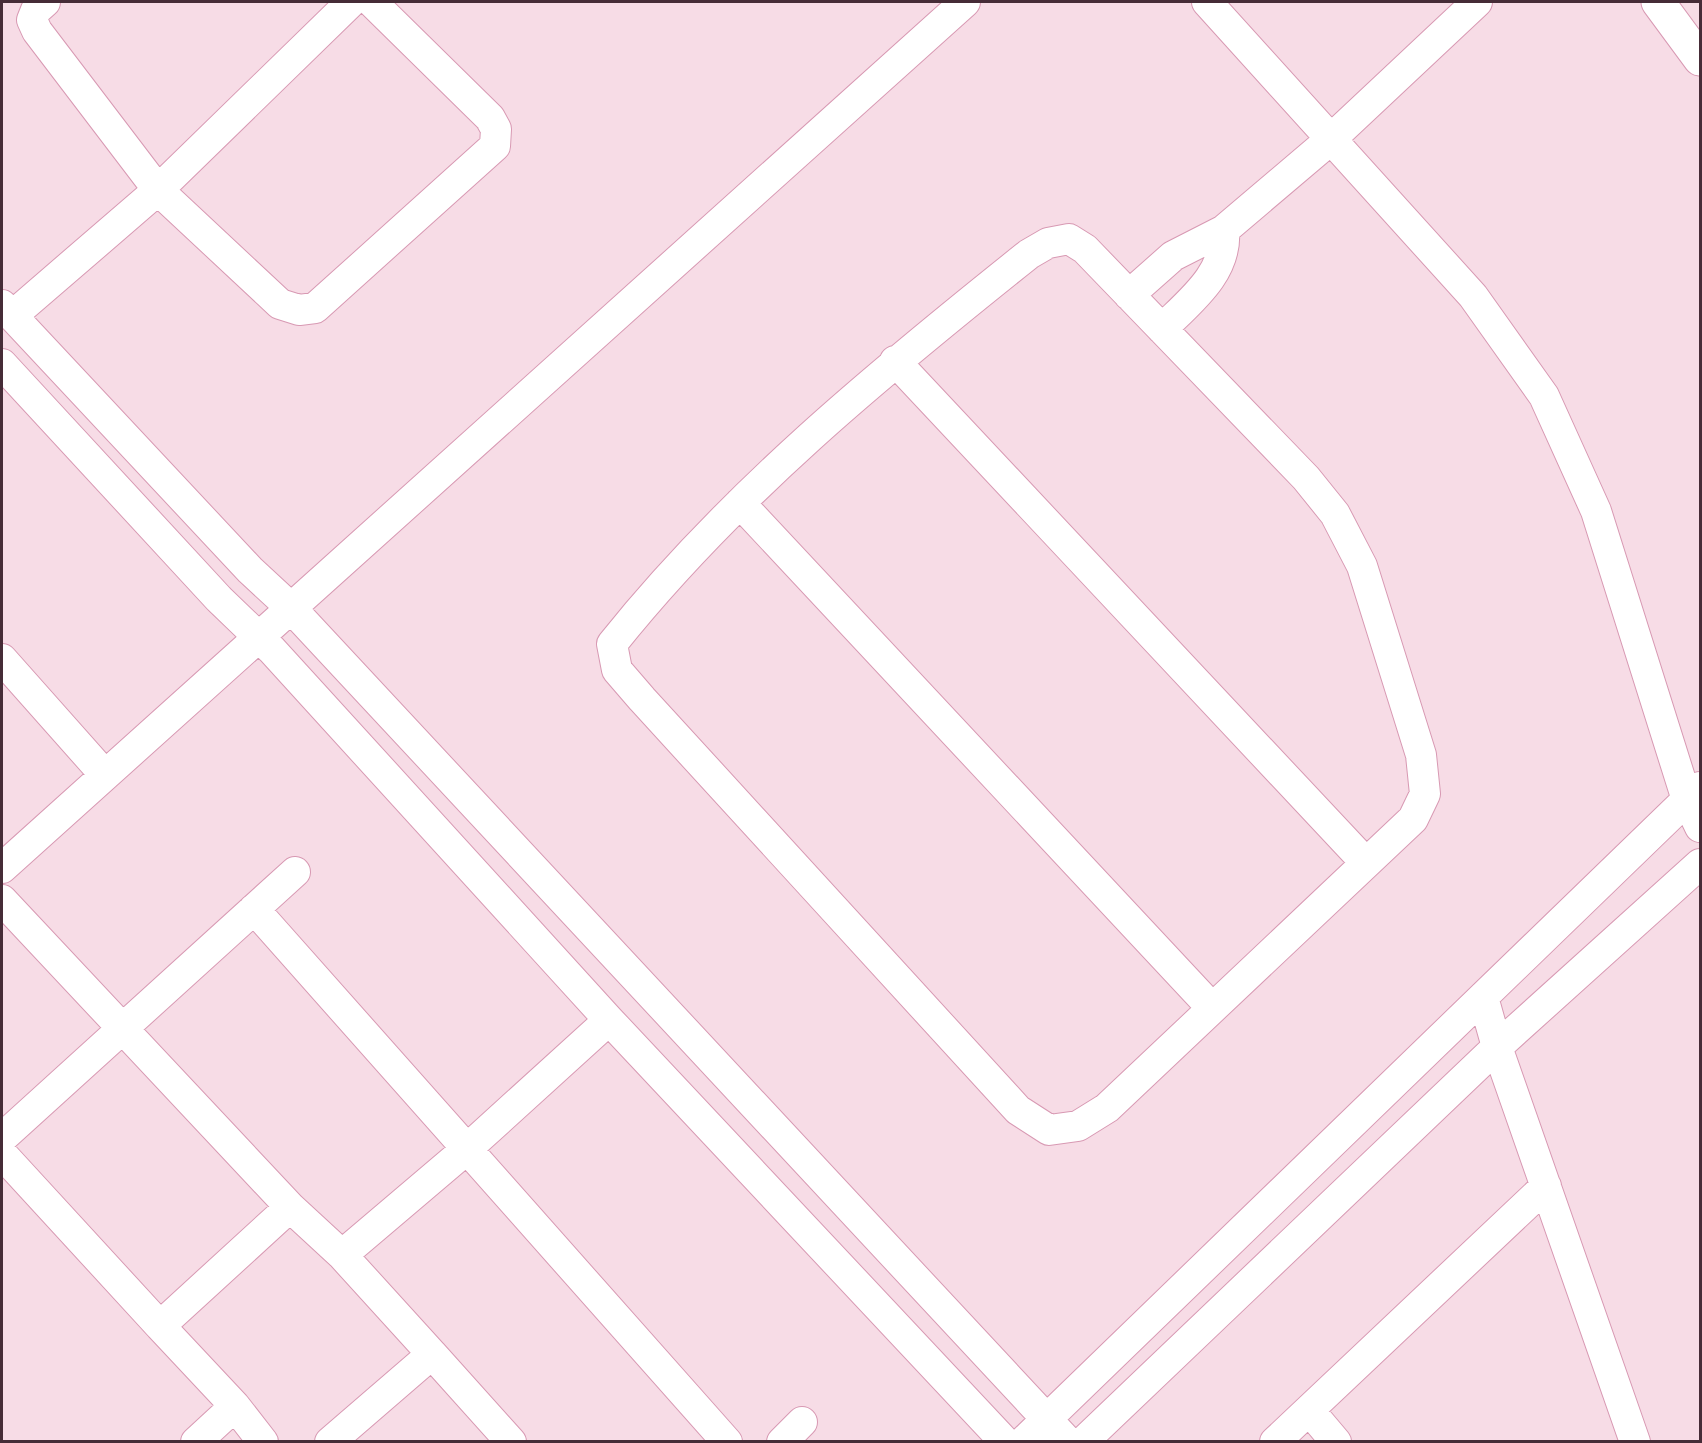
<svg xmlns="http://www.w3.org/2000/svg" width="1702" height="1443" font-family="'Asap Condensed',sans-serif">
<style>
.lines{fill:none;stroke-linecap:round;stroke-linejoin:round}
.street-casing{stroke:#d899b3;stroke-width:32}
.highway-casing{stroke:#d899b3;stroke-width:35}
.street{stroke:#fff;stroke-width:30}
.highway{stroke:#fff;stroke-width:33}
</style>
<rect width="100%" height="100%" fill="#f7dce6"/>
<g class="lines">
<defs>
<path id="street" d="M 45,2 L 36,10 L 32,20 L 37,31 L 158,190 L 280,304 L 299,310 L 315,308 L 495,146 L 496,129 L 490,118 L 372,2
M 1207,2 L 1473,296 L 1544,396 L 1596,511 L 1687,800 L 1700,827
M 1069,239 L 1085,249 L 1306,478 L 1335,514 L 1362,566 L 1421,755 L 1425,794 L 1413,819 L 1107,1108 L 1078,1126 L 1049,1130 L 1018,1110 L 642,699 L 617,670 L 612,644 C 731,495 881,372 1029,254 L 1048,243 Z
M 1129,295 L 1173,256 L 1224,230 L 1330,140 L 1477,2
M 2,305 L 250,570 L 291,608 L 1068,1442
M 12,316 L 158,190 L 351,2
M 1162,329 C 1189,302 1228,273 1224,230
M 895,361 L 1366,863
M 2,364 L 219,599 L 272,650 L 609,1020 L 1005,1442
M 740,503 L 1212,1008
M 2,659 L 105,775
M 2,868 L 965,2
M 2,900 L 290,1207
M 254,909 L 727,1442
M 1483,997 L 1497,1047 L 1635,1442
M 2,1138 L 295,872
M 2,1154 L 160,1326
M 432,1354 L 511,1442
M 235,1406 L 263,1442
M 1309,1410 L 1336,1442
M 196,1442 L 235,1406 L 160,1326 L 290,1207 L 342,1255 L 468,1148 L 609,1020
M 330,1442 L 432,1354 L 342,1255
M 782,1442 L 802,1422
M 1023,1442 L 1700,787
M 1083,1442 L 1497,1047 L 1700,864
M 1275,1442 L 1546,1186"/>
<path id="highway" d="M 1658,2 L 1700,59"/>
</defs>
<use href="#street" class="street-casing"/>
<use href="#highway" class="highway-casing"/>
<use href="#street" class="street"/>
<use href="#highway" class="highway"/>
</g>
<rect width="1702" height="1443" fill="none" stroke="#462c37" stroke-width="6"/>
</svg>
